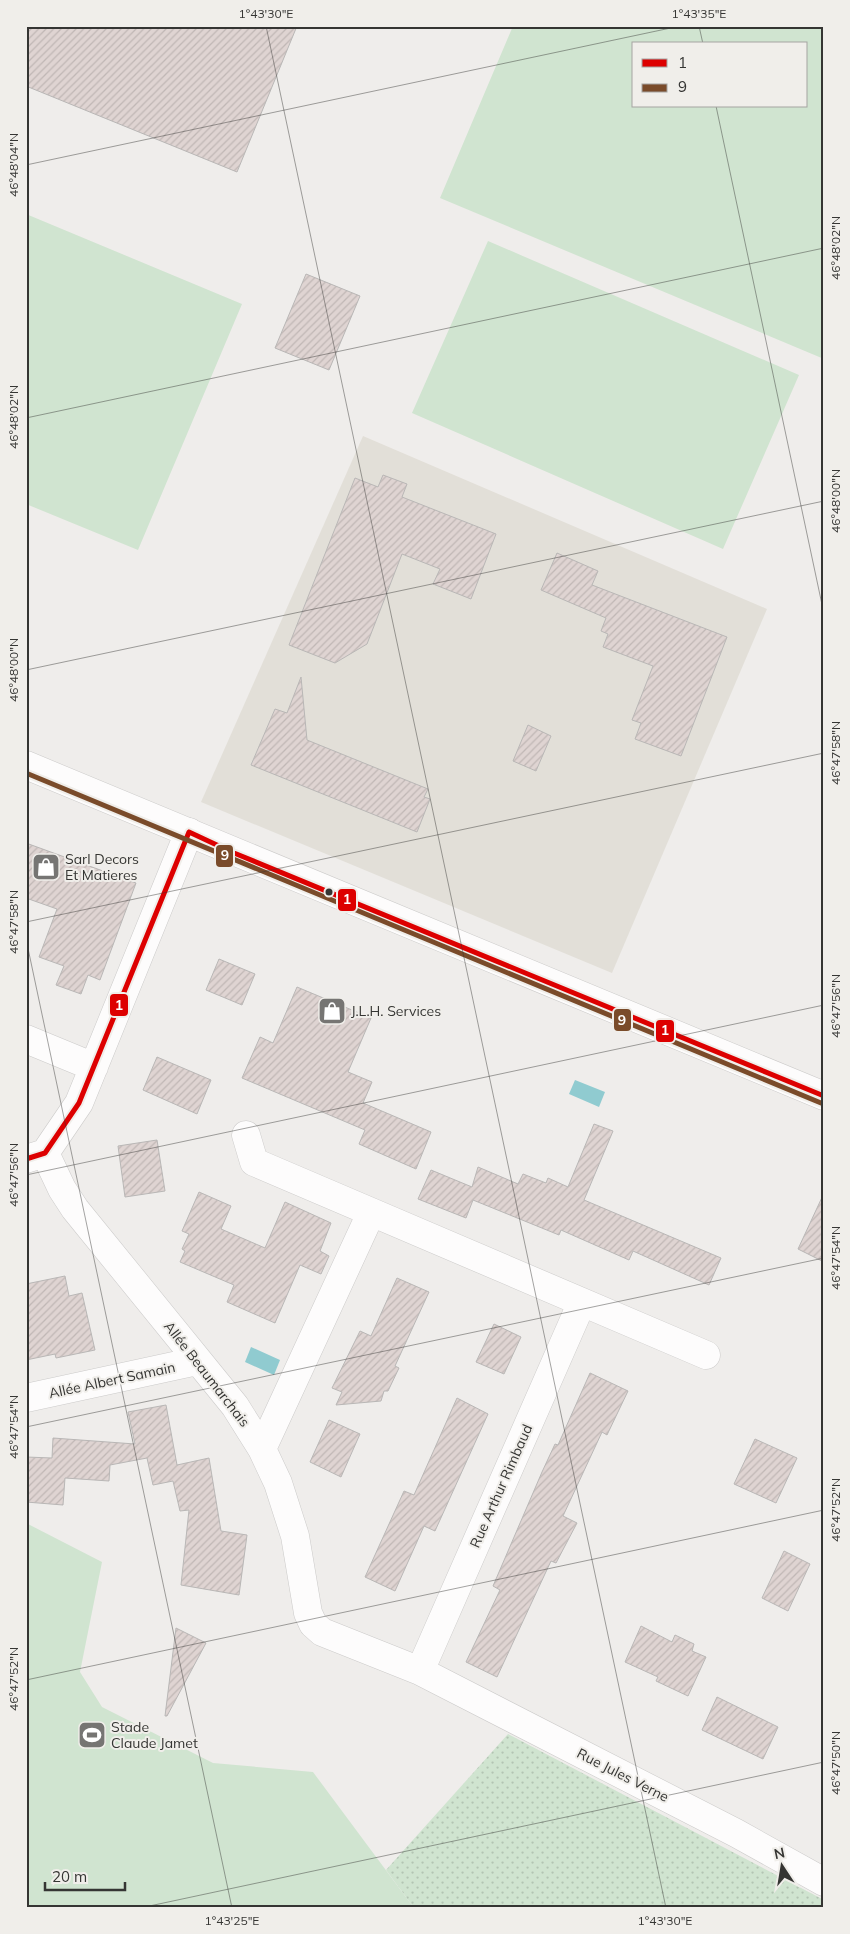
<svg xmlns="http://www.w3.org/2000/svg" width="850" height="1934" font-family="Mulish,sans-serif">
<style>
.built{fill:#e2dfd8}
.park{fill:url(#park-dots)}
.pitch{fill:#d0e4d0;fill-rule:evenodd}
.water{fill:#90cbd0}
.building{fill:url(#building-hatch);stroke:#b9b7b6}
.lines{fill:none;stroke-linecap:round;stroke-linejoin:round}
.street-casing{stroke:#cccbca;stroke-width:29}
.secondary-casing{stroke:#cccbca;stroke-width:29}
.street{stroke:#fdfcfc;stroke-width:28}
.secondary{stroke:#fdfcfc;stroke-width:28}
.bus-1-casing{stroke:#f0eeea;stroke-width:9}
.bus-2-casing{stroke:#f0eeea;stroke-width:9}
.bus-1{stroke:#d00;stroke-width:5}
.bus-2{stroke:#7a4b2a;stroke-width:5}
.ticks{fill:none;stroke:#353533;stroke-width:1;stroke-opacity:0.45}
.bus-dot{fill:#353533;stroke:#f0eeea;stroke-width:2}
.labels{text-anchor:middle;stroke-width:4;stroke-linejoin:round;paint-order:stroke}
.poi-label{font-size:14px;fill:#353533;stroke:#f0eeea;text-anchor:start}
.street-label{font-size:14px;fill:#353533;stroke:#f0eeea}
.line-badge{stroke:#f0eeea;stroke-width:2}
.badge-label{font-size:14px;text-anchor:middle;font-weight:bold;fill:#fff}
.neatline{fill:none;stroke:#353533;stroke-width:2}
.ticks-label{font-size:12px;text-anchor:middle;fill:#353533}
</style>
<defs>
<pattern id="park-dots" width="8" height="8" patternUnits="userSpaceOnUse" patternTransform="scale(1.25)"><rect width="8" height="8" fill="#d0e4d0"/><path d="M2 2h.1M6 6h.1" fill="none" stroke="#b3c4b3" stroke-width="1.8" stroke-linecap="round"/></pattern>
<pattern id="building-hatch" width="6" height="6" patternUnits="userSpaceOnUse" patternTransform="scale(1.25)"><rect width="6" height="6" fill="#dfd4d2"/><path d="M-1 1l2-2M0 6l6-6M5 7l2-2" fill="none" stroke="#c0b7b5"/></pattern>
</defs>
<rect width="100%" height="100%" fill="#efedeb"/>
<path class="built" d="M 363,436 L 767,609 L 612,973 L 201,802 Z"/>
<path class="park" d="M 508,1734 L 824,1900 L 824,1908 L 414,1908 L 386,1870 Z"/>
<path class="pitch" d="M 513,26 L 824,26 L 824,359 L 440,198 ZM 634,44 L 806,44 L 806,106 L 634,106 Z
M 26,214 L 242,304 L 138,550 L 26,504 Z
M 488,241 L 799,375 L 723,549 L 412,413 Z
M 26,1523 L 102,1562 L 80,1672 L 102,1707 L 213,1763 L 313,1772 L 414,1908 L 26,1908 Z"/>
<path class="water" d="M 575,1080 L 605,1092 L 599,1107 L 569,1094 Z
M 251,1347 L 280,1360 L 274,1375 L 245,1362 Z"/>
<path class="building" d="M 26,26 L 297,26 L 237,172 L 26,86 Z
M 306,274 L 360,296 L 329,370 L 275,348 Z
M 383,475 L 407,484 L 402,497 L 496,534 L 471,599 L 433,584 L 440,569 L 402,554 L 367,644 L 335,663 L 289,645 L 355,478 L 378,487 Z
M 557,553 L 598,571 L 592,585 L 727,637 L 681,756 L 635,739 L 641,723 L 632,720 L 653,666 L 603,647 L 608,634 L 601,631 L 606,618 L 541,590 Z
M 301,677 L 307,740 L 428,789 L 424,797 L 430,799 L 417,832 L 251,765 L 275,709 L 287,713 Z
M 528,725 L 551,736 L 536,771 L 513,761 Z
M 26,843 L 136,883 L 100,980 L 88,975 L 81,994 L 56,985 L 64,966 L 39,957 L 57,909 L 26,898 Z
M 219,959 L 255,974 L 242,1005 L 206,990 Z
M 297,987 L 371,1018 L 348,1072 L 372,1082 L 363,1103 L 431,1132 L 416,1169 L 359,1144 L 365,1130 L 242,1078 L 260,1037 L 273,1043 Z
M 157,1057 L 211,1080 L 197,1114 L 143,1090 Z
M 594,1124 L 613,1131 L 584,1200 L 721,1258 L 709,1285 L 633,1251 L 629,1260 L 561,1230 L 559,1235 L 473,1200 L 466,1218 L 418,1199 L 431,1170 L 472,1187 L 478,1167 L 518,1184 L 523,1174 L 546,1183 L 548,1178 L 568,1187 Z
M 157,1140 L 165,1191 L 125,1197 L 118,1146 Z
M 199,1192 L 231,1206 L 221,1229 L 265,1248 L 285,1202 L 331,1223 L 320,1251 L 329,1256 L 321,1274 L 300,1265 L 275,1323 L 227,1302 L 234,1285 L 180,1262 L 185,1251 L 182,1249 L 189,1234 L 182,1231 Z
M 824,1193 L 824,1262 L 798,1249 Z
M 65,1276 L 69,1296 L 82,1293 L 95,1350 L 56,1358 L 55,1354 L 26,1360 L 26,1284 Z
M 397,1278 L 429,1292 L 395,1366 L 399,1368 L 388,1391 L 384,1391 L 381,1401 L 336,1405 L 342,1392 L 332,1388 L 360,1331 L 371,1336 Z
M 494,1324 L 521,1337 L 504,1374 L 476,1362 Z
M 590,1373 L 628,1391 L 607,1435 L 602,1432 L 563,1516 L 577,1523 L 556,1563 L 551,1561 L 497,1677 L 466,1662 L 500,1590 L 493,1586 L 542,1472 L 555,1444 L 558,1445 Z
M 457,1398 L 488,1414 L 435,1531 L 424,1526 L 395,1591 L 365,1577 L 404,1491 L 414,1495 Z
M 166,1405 L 177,1465 L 209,1458 L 221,1531 L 247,1535 L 239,1595 L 181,1585 L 189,1510 L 180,1511 L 173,1481 L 153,1485 L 147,1458 L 110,1465 L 109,1481 L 65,1478 L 63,1505 L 26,1502 L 26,1457 L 52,1458 L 53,1438 L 135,1444 L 128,1412 Z
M 329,1420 L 360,1434 L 341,1477 L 310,1462 Z
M 755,1439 L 797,1458 L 776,1503 L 734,1484 Z
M 784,1551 L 810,1564 L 788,1611 L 762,1598 Z
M 641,1626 L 672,1642 L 675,1635 L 694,1644 L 692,1651 L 706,1657 L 688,1696 L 656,1681 L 658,1677 L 625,1662 Z
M 176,1628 L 206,1643 L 167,1716 L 165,1716 Z
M 717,1697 L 778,1727 L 763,1759 L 702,1730 Z"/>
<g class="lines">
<defs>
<path id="street" d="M 26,1039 L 94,1067
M 246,1135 L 254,1162 L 706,1355
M 45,1153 L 62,1189 L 75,1209 L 235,1406 L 262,1449 L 278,1483 L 295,1536 L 308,1613 L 313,1624 L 322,1632 L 420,1671 L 736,1833 L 824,1882
M 26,1159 L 45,1153 L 79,1103 L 189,832
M 26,1398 L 197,1361
M 262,1449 L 371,1213
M 420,1671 L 582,1302"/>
<path id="secondary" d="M 26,765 L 824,1096"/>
</defs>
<use href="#street" class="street-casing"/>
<use href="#secondary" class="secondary-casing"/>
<use href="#street" class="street"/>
<use href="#secondary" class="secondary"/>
<defs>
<path id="bus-1" d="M 189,832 L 234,853 L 824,1096
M 26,1159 L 45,1153 L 79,1103 L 189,832"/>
<path id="bus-2" d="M 26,773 L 821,1103"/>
</defs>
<use href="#bus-1" class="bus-1-casing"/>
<use href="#bus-2" class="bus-2-casing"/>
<use href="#bus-1" class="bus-1"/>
<use href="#bus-2" class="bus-2"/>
</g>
<path class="ticks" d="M 266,26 L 666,1908M 699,26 L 703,44M 716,106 L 824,614M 26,165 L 680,26M 26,418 L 824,248M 26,670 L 824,501M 26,922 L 824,753M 26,939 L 232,1908M 26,1175 L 824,1005M 26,1427 L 824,1258M 26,1680 L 824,1510M 140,1908 L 824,1762"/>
<defs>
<symbol id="shop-square" viewBox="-11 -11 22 22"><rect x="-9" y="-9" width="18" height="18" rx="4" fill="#767573" stroke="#f0eeea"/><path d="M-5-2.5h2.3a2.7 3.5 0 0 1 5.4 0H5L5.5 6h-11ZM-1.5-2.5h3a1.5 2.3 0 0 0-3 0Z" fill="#fff"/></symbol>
<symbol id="stadium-square" viewBox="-11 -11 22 22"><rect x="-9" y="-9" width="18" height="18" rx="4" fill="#767573" stroke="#f0eeea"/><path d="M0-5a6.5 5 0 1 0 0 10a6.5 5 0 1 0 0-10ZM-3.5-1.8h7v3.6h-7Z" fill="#fff"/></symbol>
</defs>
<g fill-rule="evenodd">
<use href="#shop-square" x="30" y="851" width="32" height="32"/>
<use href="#shop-square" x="316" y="995" width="32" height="32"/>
<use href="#stadium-square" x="76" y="1719" width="32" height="32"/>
</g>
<circle class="bus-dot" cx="329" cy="892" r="4.5"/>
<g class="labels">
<g class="poi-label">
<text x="65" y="864">Sarl Decors<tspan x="65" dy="16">Et Matieres</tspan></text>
<text x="351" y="1016">J.L.H. Services</text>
<text x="111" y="1732">Stade<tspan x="111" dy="16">Claude Jamet</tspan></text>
</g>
<g class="street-label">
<text transform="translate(207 1374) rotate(52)" y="5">Allée Beaumarchais</text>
<text transform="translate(112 1380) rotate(-12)" y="5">Allée Albert Samain</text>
<text transform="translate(501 1486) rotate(-66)" y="5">Rue Arthur Rimbaud</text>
<text transform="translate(623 1775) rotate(27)" y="5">Rue Jules Verne</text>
</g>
</g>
<g class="line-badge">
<rect x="215" y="844" width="19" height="24" rx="5" fill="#7a4b2a"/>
<rect x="337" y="888" width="20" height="24" rx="5" fill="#d00"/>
<rect x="109" y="993" width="20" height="24" rx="5" fill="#d00"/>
<rect x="613" y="1008" width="19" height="24" rx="5" fill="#7a4b2a"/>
<rect x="655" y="1019" width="20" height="24" rx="5" fill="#d00"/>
</g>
<g class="badge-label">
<text x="225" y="860">9</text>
<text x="347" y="904">1</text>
<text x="119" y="1010">1</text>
<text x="622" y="1025">9</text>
<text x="665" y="1035">1</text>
</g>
<rect width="850" height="1934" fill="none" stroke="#f0eeea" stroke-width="55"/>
<rect x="632" y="42" width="175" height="65" fill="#f0eeea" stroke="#a5a4a1"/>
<rect x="642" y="59" width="25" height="8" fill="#dd0000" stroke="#a5a4a1"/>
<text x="678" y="68" font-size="15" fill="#353533">1</text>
<rect x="642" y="84" width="25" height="8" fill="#7a4b2a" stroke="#a5a4a1"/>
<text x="678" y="92" font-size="15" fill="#353533">9</text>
<g transform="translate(782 1866) rotate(348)" stroke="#f0eeea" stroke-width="4" paint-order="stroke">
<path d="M0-4L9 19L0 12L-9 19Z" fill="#353533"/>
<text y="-8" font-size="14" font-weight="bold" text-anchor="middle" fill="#353533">N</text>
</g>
<path d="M45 1882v8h80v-8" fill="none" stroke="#353533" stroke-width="2.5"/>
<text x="52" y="1882" font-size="15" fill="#353533" stroke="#f0eeea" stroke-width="4" paint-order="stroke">20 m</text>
<rect x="28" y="28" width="794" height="1878" class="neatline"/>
<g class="ticks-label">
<text x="266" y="18">1°43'30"E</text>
<text x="699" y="18">1°43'35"E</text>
<text transform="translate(14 165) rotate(-90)" y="4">46°48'04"N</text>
<text transform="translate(836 248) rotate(-90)" y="4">46°48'02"N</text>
<text transform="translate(14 417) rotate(-90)" y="4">46°48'02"N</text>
<text transform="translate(836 501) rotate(-90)" y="4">46°48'00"N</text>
<text transform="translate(14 670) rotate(-90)" y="4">46°48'00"N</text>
<text transform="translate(836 753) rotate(-90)" y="4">46°47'58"N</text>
<text transform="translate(14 922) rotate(-90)" y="4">46°47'58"N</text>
<text transform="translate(836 1006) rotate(-90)" y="4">46°47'56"N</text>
<text transform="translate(14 1175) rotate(-90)" y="4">46°47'56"N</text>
<text transform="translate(836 1258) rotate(-90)" y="4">46°47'54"N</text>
<text transform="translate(14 1427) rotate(-90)" y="4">46°47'54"N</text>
<text transform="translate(836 1510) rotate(-90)" y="4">46°47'52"N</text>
<text transform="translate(14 1679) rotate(-90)" y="4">46°47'52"N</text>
<text transform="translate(836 1763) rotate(-90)" y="4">46°47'50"N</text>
<text x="232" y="1925">1°43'25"E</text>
<text x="665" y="1925">1°43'30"E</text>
</g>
</svg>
